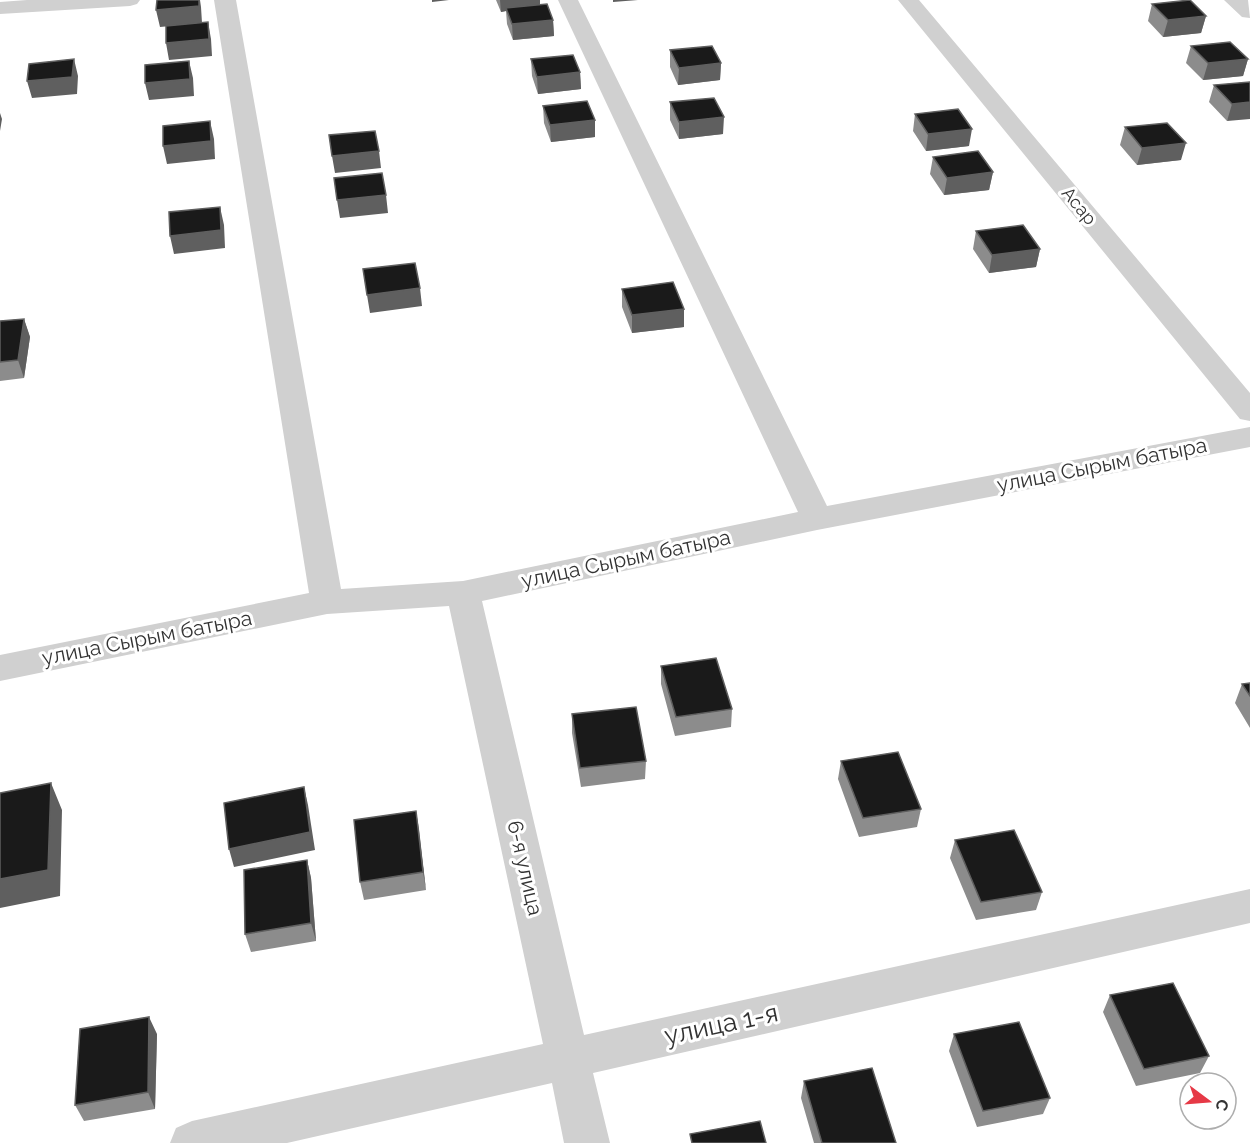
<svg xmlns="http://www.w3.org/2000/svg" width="1250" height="1143" font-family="Raleway,sans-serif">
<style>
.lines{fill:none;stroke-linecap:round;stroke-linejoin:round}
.minor{fill:#d0d0d0;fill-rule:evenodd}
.wall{fill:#8c8c8c}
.shaded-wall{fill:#5f5f5f}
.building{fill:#1a1a1a;stroke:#5f5f5f;stroke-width:1.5}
.labels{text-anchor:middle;stroke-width:6;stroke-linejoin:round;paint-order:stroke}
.far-street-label{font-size:18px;fill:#333;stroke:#fff}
.street-label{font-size:21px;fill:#333;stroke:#fff}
.near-street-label{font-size:26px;fill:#333;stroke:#fff}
</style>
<rect width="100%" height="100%" fill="#fff"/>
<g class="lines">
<path class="minor" d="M 27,0 L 140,0 L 137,4 L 130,6 L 0,14 L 0,2 Z
M 214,0 L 236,0 L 341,589 L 463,581 L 798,512 L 558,0 L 578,0 L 827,506 L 1250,427 L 1250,447 L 817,530 L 482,601 L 584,1035 L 1250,889 L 1250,923 L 593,1073 L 610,1143 L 564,1143 L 552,1083 L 287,1143 L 170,1143 L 176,1128 L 192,1121 L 543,1044 L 449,606 L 327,614 L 0,681 L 0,655 L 309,593 Z
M 898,0 L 919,0 L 1250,393 L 1250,421 L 1240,419 Z
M 1224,0 L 1248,0 L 1250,18 L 1242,17 Z"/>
</g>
<path class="wall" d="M 496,0 L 540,0 L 540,4 L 553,20 L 554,36 L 513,40 L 507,24 L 506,11 L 501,12 Z
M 1152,4 L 1206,16 L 1201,33 L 1163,37 L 1148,21 Z
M 1191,46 L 1248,59 L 1243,76 L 1203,80 L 1186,63 Z
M 670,50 L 721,63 L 720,80 L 678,85 L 670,67 Z
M 531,59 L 580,72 L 581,89 L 538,94 L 532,76 Z
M 1250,82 L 1227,121 L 1209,102 L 1214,85 Z
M 670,102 L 723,134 L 679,139 L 670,120 Z
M 543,106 L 595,137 L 551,142 L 544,123 Z
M 915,114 L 969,146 L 926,151 L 913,131 Z
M 1125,127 L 1181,160 L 1137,165 L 1120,145 Z
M 933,157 L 993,172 L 989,190 L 944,195 L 930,174 Z
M 976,231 L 1040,249 L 1036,267 L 989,273 L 973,249 Z
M 622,289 L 684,309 L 684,327 L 632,333 L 622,307 Z
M 24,319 L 30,337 L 24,378 L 0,381 L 0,321 Z
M 661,666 L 732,709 L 731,727 L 675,736 L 661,684 Z
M 1250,683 L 1250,728 L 1235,703 L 1242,684 Z
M 572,714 L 646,761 L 645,779 L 581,787 L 572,733 Z
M 841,761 L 921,809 L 917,827 L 859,837 L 838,779 Z
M 416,811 L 426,890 L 364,900 L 360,882 Z
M 955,840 L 1042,892 L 1036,910 L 976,920 L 950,858 Z
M 307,860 L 311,878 L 316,941 L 251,952 L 245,934 Z
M 1110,995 L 1209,1056 L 1200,1073 L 1136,1086 L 1103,1012 Z
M 157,1034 L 155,1109 L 84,1121 L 75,1105 Z
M 954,1034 L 1050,1098 L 1043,1114 L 977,1127 L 949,1051 Z
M 804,1081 L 896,1143 L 814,1143 L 801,1098 Z"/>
<path class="shaded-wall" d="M 200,0 L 201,7 L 202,23 L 160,27 L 156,10 Z
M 432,0 L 449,0 L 432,2 Z
M 500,0 L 540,0 L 540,8 L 506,8 L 506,11 L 501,12 Z
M 613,0 L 638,0 L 613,2 Z
M 1206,16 L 1201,33 L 1163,37 L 1168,20 Z
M 553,20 L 554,36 L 513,40 L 512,24 Z
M 208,22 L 211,39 L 212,56 L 169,60 L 166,43 Z
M 74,59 L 78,76 L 77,94 L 32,98 L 27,81 Z
M 1248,59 L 1243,76 L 1203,80 L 1208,63 Z
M 189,61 L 193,78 L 194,96 L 149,100 L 145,83 Z
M 721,63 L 720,80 L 678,85 L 679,68 Z
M 580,72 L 581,89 L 538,94 L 537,77 Z
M 1250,102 L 1250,119 L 1227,121 L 1232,104 Z
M 0,113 L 2,119 L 0,131 Z
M 724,117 L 723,134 L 679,139 L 679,122 Z
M 595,120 L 595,137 L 551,142 L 550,125 Z
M 210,121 L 214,139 L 215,159 L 167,164 L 163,146 Z
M 972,129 L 969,146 L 926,151 L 928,134 Z
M 1186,143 L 1181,160 L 1137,165 L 1142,148 Z
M 379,151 L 381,168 L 335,173 L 332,156 Z
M 993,172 L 989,190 L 944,195 L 947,178 Z
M 386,195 L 388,213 L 340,218 L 337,200 Z
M 220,207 L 224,225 L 225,248 L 174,254 L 170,236 Z
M 1040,249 L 1036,267 L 989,273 L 992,255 Z
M 420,288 L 422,306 L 370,313 L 367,295 Z
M 684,309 L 684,327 L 632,333 L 632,315 Z
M 24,319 L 30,337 L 24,378 L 18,360 Z
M 51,783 L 62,810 L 60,896 L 0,908 L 0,879 Z
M 304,787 L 308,805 L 315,850 L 234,867 L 229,849 Z
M 416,811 L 419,829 L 426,890 L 423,872 Z
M 307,860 L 311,878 L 316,941 L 311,923 Z
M 149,1017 L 157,1034 L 155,1109 L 148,1092 Z"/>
<path class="building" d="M 157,0 L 199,0 L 199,6 L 156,10 Z
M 1190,0 L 1206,16 L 1168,20 L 1152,4 Z
M 547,4 L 553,20 L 512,24 L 506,8 Z
M 208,22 L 209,39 L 166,43 L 166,26 Z
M 1230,42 L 1248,59 L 1208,63 L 1191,46 Z
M 712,46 L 721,63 L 679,68 L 670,50 Z
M 573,55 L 580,72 L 537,77 L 531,59 Z
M 74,59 L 72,77 L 27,81 L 29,64 Z
M 189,61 L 190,79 L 145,83 L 145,65 Z
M 1250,82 L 1250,102 L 1232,104 L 1214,85 Z
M 714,98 L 724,117 L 679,122 L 670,102 Z
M 587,101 L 595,120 L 550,125 L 543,106 Z
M 958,109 L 972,129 L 928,134 L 915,114 Z
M 210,121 L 211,141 L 163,146 L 163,126 Z
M 1167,123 L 1186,143 L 1142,148 L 1125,127 Z
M 375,131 L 379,151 L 332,156 L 329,135 Z
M 978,151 L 993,172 L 947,178 L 933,157 Z
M 382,173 L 386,195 L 337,200 L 334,178 Z
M 220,207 L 221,230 L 170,236 L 169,212 Z
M 1023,225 L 1040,249 L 992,255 L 976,231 Z
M 415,263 L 420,288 L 367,295 L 363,269 Z
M 673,282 L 684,309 L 632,315 L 622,289 Z
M 24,319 L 18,360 L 0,362 L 0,321 Z
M 716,658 L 732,709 L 676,717 L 661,666 Z
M 1250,683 L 1250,696 L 1242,684 Z
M 636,707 L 646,761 L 580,768 L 572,714 Z
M 898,752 L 921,809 L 863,818 L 841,761 Z
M 51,783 L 48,870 L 0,879 L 0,793 Z
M 304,787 L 310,832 L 229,849 L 224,803 Z
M 416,811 L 423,872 L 360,882 L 354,820 Z
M 1014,830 L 1042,892 L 981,902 L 955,840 Z
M 307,860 L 311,923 L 245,934 L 244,870 Z
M 1173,983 L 1209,1056 L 1144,1069 L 1110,995 Z
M 149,1017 L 148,1092 L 75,1105 L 80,1029 Z
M 1019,1022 L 1050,1098 L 983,1111 L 954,1034 Z
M 872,1068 L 896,1143 L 822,1143 L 804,1081 Z
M 760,1121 L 766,1143 L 692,1143 L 690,1134 Z"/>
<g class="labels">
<g class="far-street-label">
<text transform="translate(1079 206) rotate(50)" y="6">Асар</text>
</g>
<g class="street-label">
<text transform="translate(1102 465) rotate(-11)" y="7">улица Сырым батыра</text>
<text transform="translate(626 559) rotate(-12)" y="7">улица Сырым батыра</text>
<text transform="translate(147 638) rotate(-11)" y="7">улица Сырым батыра</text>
<text transform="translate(525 868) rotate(77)" y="7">6-я улица</text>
</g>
<g class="near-street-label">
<text transform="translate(721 1024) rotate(-12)" y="9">улица 1-я</text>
</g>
</g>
<g transform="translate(1208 1101) rotate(106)"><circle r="28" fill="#ffffff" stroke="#adadad" stroke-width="1.5"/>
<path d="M0-4.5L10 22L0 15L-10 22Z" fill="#e63946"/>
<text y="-9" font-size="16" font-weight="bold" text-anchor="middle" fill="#333333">С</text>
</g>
</svg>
